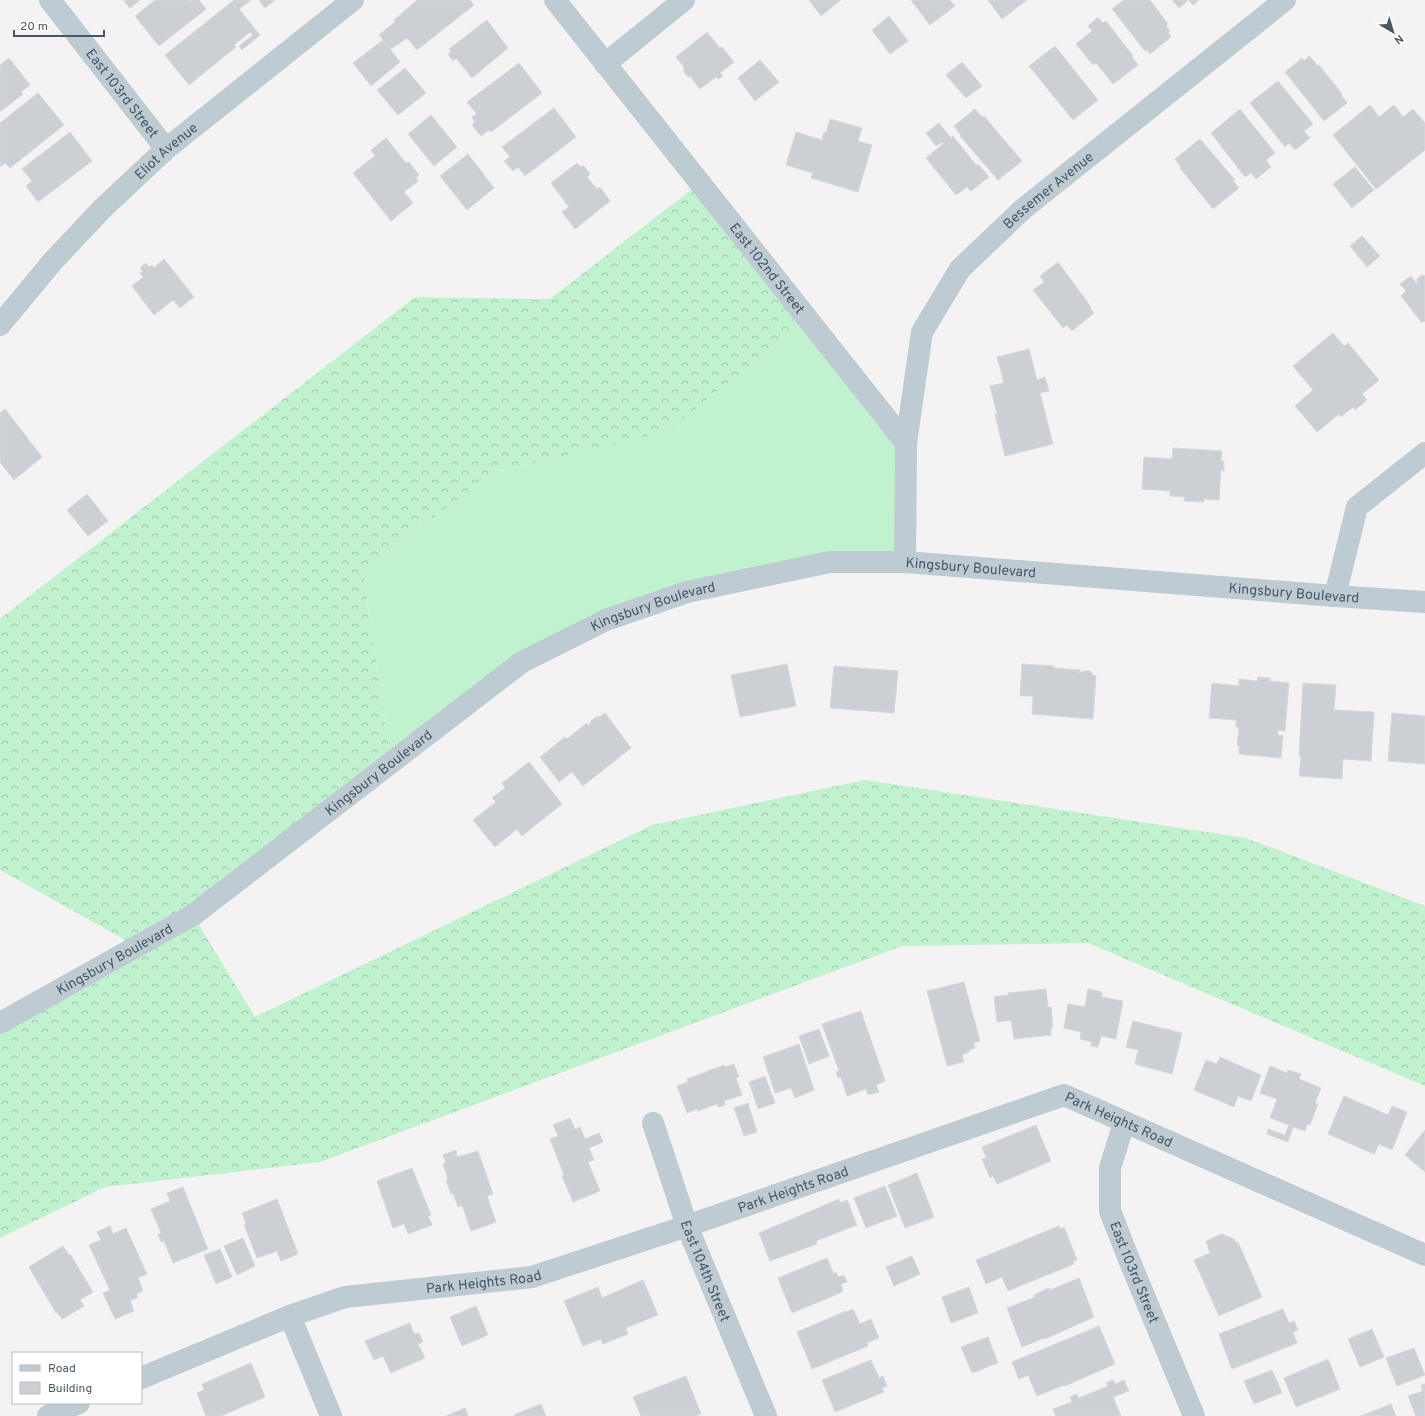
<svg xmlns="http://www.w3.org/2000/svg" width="1425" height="1416" font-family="Overpass,sans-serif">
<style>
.grass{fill:#c0f2cf}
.forest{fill:url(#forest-crowns)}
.building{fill:#ccd0d4;stroke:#d6d9dd}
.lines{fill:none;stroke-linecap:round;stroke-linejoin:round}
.street{stroke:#bfcbd2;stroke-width:22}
.labels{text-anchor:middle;stroke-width:3;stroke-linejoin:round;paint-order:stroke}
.street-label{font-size:14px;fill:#485761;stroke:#fff}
</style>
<defs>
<pattern id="forest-crowns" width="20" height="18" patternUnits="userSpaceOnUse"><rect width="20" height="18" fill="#c0f2cf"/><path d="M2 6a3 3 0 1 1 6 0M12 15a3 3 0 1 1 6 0" fill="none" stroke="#9ec7ab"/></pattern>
</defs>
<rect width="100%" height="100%" fill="#f4f2f2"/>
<path class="grass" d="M 808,319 L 906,443 L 905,562 L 687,592 L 522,662 L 391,763 L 363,571 L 494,472 L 666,431 Z"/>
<path class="forest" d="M 700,183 L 808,319 L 666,432 L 494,472 L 363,571 L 391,763 L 193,915 L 255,1017 L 652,825 L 865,780 L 1246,838 L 1425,906 L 1425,1086 L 1088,943 L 902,946 L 320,1162 L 105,1187 L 0,1238 L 0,1023 L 136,946 L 0,870 L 0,619 L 415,297 L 550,299 Z"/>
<path class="building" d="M 123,0 L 140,0 L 130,8 Z
M 155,0 L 189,0 L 190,1 L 192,0 L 199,0 L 206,9 L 159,46 L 135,16 Z
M 234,0 L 251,0 L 239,9 L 260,35 L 242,50 L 239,46 L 253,35 L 250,32 L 234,45 L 236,47 L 189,85 L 165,55 Z
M 259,0 L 275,0 L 265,8 Z
M 417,0 L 470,0 L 474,5 L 417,50 L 407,38 L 391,49 L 379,35 L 395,22 L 394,20 Z
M 809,0 L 841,0 L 821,16 Z
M 911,0 L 950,0 L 955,6 L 930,25 Z
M 988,0 L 1027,0 L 1002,19 Z
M 1124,0 L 1150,0 L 1168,24 L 1166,26 L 1170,31 L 1168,33 L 1171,37 L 1150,54 L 1147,50 L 1145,51 L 1112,9 Z
M 1172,0 L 1188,0 L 1179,8 Z
M 1189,0 L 1199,0 L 1193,5 Z
M 889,16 L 908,41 L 890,54 L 872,30 Z
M 1098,17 L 1103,23 L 1106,21 L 1133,56 L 1132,57 L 1138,65 L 1113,84 L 1096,63 L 1093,65 L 1076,44 L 1092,31 L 1088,26 Z
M 487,20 L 508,48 L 472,78 L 456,58 L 453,61 L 448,54 L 451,52 L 449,49 Z
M 707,32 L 720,48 L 722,47 L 734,62 L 720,73 L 723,76 L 718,79 L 716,77 L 700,89 L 690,76 L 688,77 L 683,71 L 685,70 L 683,67 L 684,67 L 676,57 Z
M 383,40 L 400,62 L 371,86 L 353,63 Z
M 1055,46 L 1098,100 L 1073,120 L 1029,66 Z
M 1309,56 L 1318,66 L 1319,65 L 1342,94 L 1341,95 L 1347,103 L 1324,121 L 1285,72 L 1302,58 L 1304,61 Z
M 9,58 L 30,85 L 21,92 L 23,94 L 0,112 L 0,65 Z
M 760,60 L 779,82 L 755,101 L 738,78 Z
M 962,62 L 982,86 L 966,98 L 946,75 Z
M 519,63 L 542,93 L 491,132 L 489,130 L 481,136 L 472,125 L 475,122 L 472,117 L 477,114 L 467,102 Z
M 405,68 L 426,93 L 398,115 L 377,90 Z
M 1278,81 L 1313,124 L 1304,131 L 1310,138 L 1295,150 L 1289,143 L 1285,147 L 1250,103 Z
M 38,93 L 64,125 L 10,168 L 5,163 L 0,167 L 0,123 Z
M 1370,105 L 1379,117 L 1394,105 L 1403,117 L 1413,109 L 1425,123 L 1425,150 L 1376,189 L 1333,135 Z
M 554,108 L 576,137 L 525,176 L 518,167 L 513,171 L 504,161 L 510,157 L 502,147 Z
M 975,109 L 982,117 L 984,116 L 1022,161 L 998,180 L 960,136 L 961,135 L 954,126 Z
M 1240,109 L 1275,153 L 1266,160 L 1271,167 L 1256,179 L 1251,173 L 1245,177 L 1211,133 Z
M 431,115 L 457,147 L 434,166 L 408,134 Z
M 830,119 L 862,128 L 858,141 L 872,145 L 858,192 L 811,178 L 813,173 L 786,165 L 796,132 L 822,140 L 824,132 L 826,133 Z
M 939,123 L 951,138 L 953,136 L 977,166 L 979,165 L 989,177 L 971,191 L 967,187 L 956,195 L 926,158 L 943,144 L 942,142 L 936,146 L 926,133 Z
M 70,132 L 92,161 L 38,202 L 26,186 L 32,181 L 22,169 Z
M 386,138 L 406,163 L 409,162 L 419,175 L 416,178 L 418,181 L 404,192 L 413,203 L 391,221 L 353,173 L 375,156 L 371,150 Z
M 1200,139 L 1235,180 L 1233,181 L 1239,188 L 1213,209 L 1180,168 L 1181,167 L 1175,159 Z
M 468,154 L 494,188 L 467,210 L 440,176 Z
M 577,163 L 581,167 L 583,165 L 590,174 L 587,177 L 597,189 L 600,187 L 610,201 L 575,229 L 562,212 L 569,207 L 551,183 Z
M 1355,167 L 1374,190 L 1352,208 L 1333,184 Z
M 1362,236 L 1380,256 L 1367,267 L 1350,246 Z
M 164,259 L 194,297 L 180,308 L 173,300 L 154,315 L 132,286 L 143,277 L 140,273 L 143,271 L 140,268 L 146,263 L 149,267 L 152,265 L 154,268 Z
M 1058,262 L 1091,307 L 1090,308 L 1094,313 L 1072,331 L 1067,325 L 1063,328 L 1033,290 L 1044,282 L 1040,276 Z
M 1422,275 L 1425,276 L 1425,322 L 1424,321 L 1422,323 L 1401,296 L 1406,291 L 1400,284 L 1411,276 L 1417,284 L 1417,279 Z
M 1333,333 L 1344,346 L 1348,343 L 1379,380 L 1362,394 L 1367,400 L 1355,410 L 1353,407 L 1341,417 L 1339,414 L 1317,432 L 1295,406 L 1313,390 L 1293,366 Z
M 1029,349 L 1037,380 L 1045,377 L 1049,391 L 1040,393 L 1053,444 L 1005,456 L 995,414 L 997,414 L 990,386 L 1004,383 L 997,357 Z
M 5,409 L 42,457 L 14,480 L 0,462 L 0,413 Z
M 1173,448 L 1222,451 L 1221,461 L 1224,461 L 1224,471 L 1221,470 L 1219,500 L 1204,499 L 1204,502 L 1184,501 L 1185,497 L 1170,496 L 1170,491 L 1142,489 L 1144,457 L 1172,459 Z
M 87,494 L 108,521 L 88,536 L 67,510 Z
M 787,664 L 796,706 L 740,717 L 731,675 Z
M 1022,664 L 1054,666 L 1054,668 L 1080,670 L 1079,674 L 1083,671 L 1090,671 L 1093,675 L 1096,676 L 1093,719 L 1032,714 L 1033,696 L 1020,696 Z
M 834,666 L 898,671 L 894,713 L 830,708 Z
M 1258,677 L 1270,678 L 1270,681 L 1289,683 L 1285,731 L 1278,730 L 1278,735 L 1283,736 L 1281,758 L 1239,754 L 1239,746 L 1237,745 L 1239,728 L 1236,727 L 1236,720 L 1209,718 L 1212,683 L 1239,686 L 1239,679 L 1257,681 Z
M 1303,683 L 1336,685 L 1334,710 L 1374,712 L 1371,761 L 1343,759 L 1342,779 L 1299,776 L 1301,756 L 1299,756 Z
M 605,713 L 631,748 L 583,786 L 572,772 L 559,782 L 540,757 L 565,737 L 567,739 L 587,723 L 589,726 L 591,721 L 596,717 L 599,717 Z
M 1392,713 L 1425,716 L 1425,764 L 1388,761 Z
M 529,762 L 562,804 L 522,836 L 517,829 L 495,847 L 473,820 L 496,802 L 492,798 L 505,788 L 502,783 Z
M 964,982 L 980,1041 L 974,1043 L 975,1048 L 969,1050 L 969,1052 L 962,1055 L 964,1062 L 947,1066 L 927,991 Z
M 1046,989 L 1048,1007 L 1051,1007 L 1053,1027 L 1051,1028 L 1051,1035 L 1014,1039 L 1011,1020 L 997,1022 L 994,997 L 1008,995 L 1008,993 Z
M 1088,989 L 1102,992 L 1102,997 L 1123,1001 L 1116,1039 L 1101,1036 L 1098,1047 L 1091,1046 L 1092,1042 L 1080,1039 L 1081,1032 L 1064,1028 L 1068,1004 L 1085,1007 Z
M 861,1011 L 885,1081 L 876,1085 L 879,1092 L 868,1095 L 866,1089 L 847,1096 L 841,1077 L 838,1078 L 836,1072 L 839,1071 L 822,1024 Z
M 1133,1021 L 1182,1033 L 1172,1074 L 1135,1064 L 1138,1050 L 1126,1047 Z
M 819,1029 L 829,1056 L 809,1064 L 799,1036 Z
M 799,1044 L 814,1090 L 795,1098 L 791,1088 L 775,1093 L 763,1057 Z
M 1220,1057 L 1261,1075 L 1251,1101 L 1238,1096 L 1234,1107 L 1194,1090 L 1206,1060 L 1217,1064 Z
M 734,1064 L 739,1077 L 736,1078 L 742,1095 L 724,1101 L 725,1105 L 719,1107 L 717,1104 L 698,1111 L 697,1109 L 687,1113 L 677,1086 L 688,1082 L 687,1079 L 724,1065 L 725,1067 Z
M 1270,1066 L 1287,1073 L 1288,1070 L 1301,1074 L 1299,1079 L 1321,1088 L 1315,1103 L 1318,1104 L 1310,1125 L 1307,1124 L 1305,1131 L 1293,1127 L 1288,1142 L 1267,1134 L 1268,1129 L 1285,1135 L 1289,1125 L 1270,1118 L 1277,1099 L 1260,1093 Z
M 765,1076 L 775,1103 L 758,1109 L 749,1082 Z
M 1344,1096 L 1388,1115 L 1392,1106 L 1407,1112 L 1392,1150 L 1379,1144 L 1374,1154 L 1328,1134 Z
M 748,1103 L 757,1132 L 744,1136 L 734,1108 Z
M 570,1118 L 575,1129 L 580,1127 L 585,1139 L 599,1133 L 603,1142 L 589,1148 L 594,1160 L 588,1162 L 600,1191 L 573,1202 L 562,1176 L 564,1175 L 550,1139 L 558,1136 L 553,1125 Z
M 1036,1125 L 1051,1161 L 997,1184 L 993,1176 L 990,1178 L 982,1159 L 986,1158 L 982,1147 Z
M 1425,1130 L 1425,1172 L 1405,1155 Z
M 456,1150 L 457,1157 L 478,1151 L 493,1194 L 487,1196 L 496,1222 L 471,1231 L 462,1205 L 458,1207 L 453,1193 L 451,1194 L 446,1180 L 448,1179 L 443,1164 L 446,1163 L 443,1155 Z
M 412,1168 L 431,1215 L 428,1216 L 432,1225 L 408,1234 L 404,1224 L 393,1228 L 377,1181 Z
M 917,1173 L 934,1217 L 905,1228 L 888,1185 Z
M 885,1186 L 897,1216 L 866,1228 L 854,1198 Z
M 183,1187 L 208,1249 L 173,1263 L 164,1241 L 161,1242 L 158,1234 L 161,1233 L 151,1209 L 170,1201 L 167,1193 Z
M 277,1199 L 298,1254 L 281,1261 L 277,1251 L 257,1258 L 244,1224 L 246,1223 L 242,1213 Z
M 839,1199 L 840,1203 L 847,1200 L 857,1225 L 816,1241 L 817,1244 L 770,1261 L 759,1233 Z
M 110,1226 L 113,1234 L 126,1228 L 147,1274 L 138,1278 L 143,1291 L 136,1294 L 138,1297 L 130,1301 L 134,1311 L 115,1319 L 103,1293 L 110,1290 L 89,1245 L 101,1240 L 97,1232 Z
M 1059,1226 L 1061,1229 L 1064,1227 L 1077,1260 L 1073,1261 L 1074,1264 L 1008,1291 L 1002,1277 L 986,1284 L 976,1260 Z
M 1221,1234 L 1234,1239 L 1236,1243 L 1238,1242 L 1262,1297 L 1219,1316 L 1194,1260 L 1210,1253 L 1206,1241 Z
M 243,1238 L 255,1266 L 237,1275 L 224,1246 Z
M 63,1246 L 69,1255 L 70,1254 L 93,1292 L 80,1300 L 84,1306 L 62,1319 L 57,1312 L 56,1313 L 29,1267 Z
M 220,1249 L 232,1277 L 216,1284 L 204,1255 Z
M 912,1256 L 920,1274 L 894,1286 L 886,1267 Z
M 827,1258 L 834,1274 L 836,1272 L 838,1277 L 844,1275 L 847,1282 L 841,1284 L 843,1290 L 842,1290 L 842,1292 L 792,1313 L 778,1278 Z
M 1079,1278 L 1094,1317 L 1045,1339 L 1044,1338 L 1022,1347 L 1007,1308 L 1035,1297 L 1034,1295 L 1049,1288 L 1050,1290 Z
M 643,1280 L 658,1315 L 626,1328 L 628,1334 L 603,1344 L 601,1339 L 583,1346 L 564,1301 L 598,1287 L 602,1298 Z
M 969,1287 L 978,1313 L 951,1323 L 942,1297 Z
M 476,1306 L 488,1335 L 462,1346 L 450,1317 Z
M 853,1309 L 860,1324 L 871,1319 L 879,1338 L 867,1343 L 868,1346 L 812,1369 L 797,1332 L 846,1311 L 847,1312 Z
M 1283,1309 L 1289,1323 L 1294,1321 L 1298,1330 L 1293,1332 L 1297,1343 L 1232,1369 L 1219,1334 Z
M 410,1323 L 414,1334 L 419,1333 L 423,1342 L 418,1344 L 425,1358 L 391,1373 L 383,1356 L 374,1360 L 365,1341 Z
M 1099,1326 L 1115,1364 L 1065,1386 L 1064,1385 L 1037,1396 L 1028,1375 L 1019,1379 L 1012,1362 Z
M 1372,1329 L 1384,1357 L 1360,1367 L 1348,1339 Z
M 988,1337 L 998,1363 L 972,1373 L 961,1347 Z
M 1414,1348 L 1425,1375 L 1397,1386 L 1386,1358 Z
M 1328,1359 L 1340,1389 L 1296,1407 L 1284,1378 Z
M 871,1360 L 879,1378 L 883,1376 L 887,1386 L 882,1388 L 884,1392 L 835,1412 L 822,1380 Z
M 251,1363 L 265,1397 L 221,1416 L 206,1416 L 197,1393 L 204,1390 L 202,1384 Z
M 1272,1370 L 1282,1393 L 1254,1404 L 1244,1381 Z
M 686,1376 L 701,1414 L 696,1416 L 641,1416 L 633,1397 Z
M 1113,1380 L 1115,1384 L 1124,1380 L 1129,1391 L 1113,1397 L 1121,1416 L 1056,1416 L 1053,1409 L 1072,1402 L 1070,1397 L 1077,1394 L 1079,1398 L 1108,1386 L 1106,1383 Z
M 1425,1384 L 1425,1416 L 1416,1416 L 1408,1396 L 1423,1391 L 1421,1385 Z
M 541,1404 L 546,1416 L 515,1416 L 514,1415 Z
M 1391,1404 L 1396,1416 L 1361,1416 Z
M 465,1408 L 468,1416 L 446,1416 Z"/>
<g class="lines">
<g class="street">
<path id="s1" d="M 50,0 L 166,149"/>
<path id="s2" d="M 555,0 L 906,443"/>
<path d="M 605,64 L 684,0"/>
<path id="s3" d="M 0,325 L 53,261 L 102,209 L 166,149 L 353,0"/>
<path id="s4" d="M 905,562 L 906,443 L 922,332 L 960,269 L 1023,209 L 1285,0"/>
<path d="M 1335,596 L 1357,507 L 1425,453"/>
<path id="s5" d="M 0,1023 L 193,915 L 522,662 L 606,620 L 687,592 L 830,562 L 905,562 L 1335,596 L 1425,602"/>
<path id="s6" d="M 653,1123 L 687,1226 L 766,1416"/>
<path id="s7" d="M 1124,1123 L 1110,1168 L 1110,1211 L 1128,1257 L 1194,1416"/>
<path d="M 290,1316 L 331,1416"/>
<path id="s8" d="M 141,1378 L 290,1316 L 345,1297 L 532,1277 L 687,1226 L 1064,1095 L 1425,1255"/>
<path d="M 48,1416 L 79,1403"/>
</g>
</g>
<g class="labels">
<g class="street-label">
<text dy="5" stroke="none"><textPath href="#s1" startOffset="118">East 103rd Street</textPath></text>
<text dy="5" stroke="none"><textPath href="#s3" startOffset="241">Eliot Avenue</textPath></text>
<text dy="5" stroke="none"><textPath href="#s4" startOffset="423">Bessemer Avenue</textPath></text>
<text dy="5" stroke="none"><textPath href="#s2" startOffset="342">East 102nd Street</textPath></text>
<text dy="5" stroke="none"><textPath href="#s5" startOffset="1103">Kingsbury Boulevard</textPath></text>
<text dy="5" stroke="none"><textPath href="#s5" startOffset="1427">Kingsbury Boulevard</textPath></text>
<text dy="5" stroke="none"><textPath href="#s5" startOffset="779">Kingsbury Boulevard</textPath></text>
<text dy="5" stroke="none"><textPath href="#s5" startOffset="455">Kingsbury Boulevard</textPath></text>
<text dy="5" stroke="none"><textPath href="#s5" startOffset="131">Kingsbury Boulevard</textPath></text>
<text dy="5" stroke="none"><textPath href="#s8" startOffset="1030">Park Heights Road</textPath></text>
<text dy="5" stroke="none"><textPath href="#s8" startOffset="683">Park Heights Road</textPath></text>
<text dy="5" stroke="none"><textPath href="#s6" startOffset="157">East 104th Street</textPath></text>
<text dy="5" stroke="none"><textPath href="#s7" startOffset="156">East 103rd Street</textPath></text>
<text dy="5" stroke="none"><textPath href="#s8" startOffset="359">Park Heights Road</textPath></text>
</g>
</g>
<rect x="12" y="1352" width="130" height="52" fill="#ffffff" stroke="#b6bcc0"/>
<rect x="20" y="1365" width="20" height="6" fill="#bfcbd2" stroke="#b6bcc0"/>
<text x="48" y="1372" font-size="12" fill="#485761">Road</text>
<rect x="20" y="1382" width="20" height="12" fill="#ccd0d4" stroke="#b6bcc0"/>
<text x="48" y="1392" font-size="12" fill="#485761">Building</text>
<g transform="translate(1393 32) rotate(142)" stroke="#ffffff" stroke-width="3" paint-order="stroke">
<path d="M0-3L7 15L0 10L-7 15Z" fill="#485761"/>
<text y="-6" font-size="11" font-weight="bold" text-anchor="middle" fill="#485761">N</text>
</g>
<path d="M14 30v6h90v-6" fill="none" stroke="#485761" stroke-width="2"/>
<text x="20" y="30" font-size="12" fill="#485761" stroke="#ffffff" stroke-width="3" paint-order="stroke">20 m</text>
</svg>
